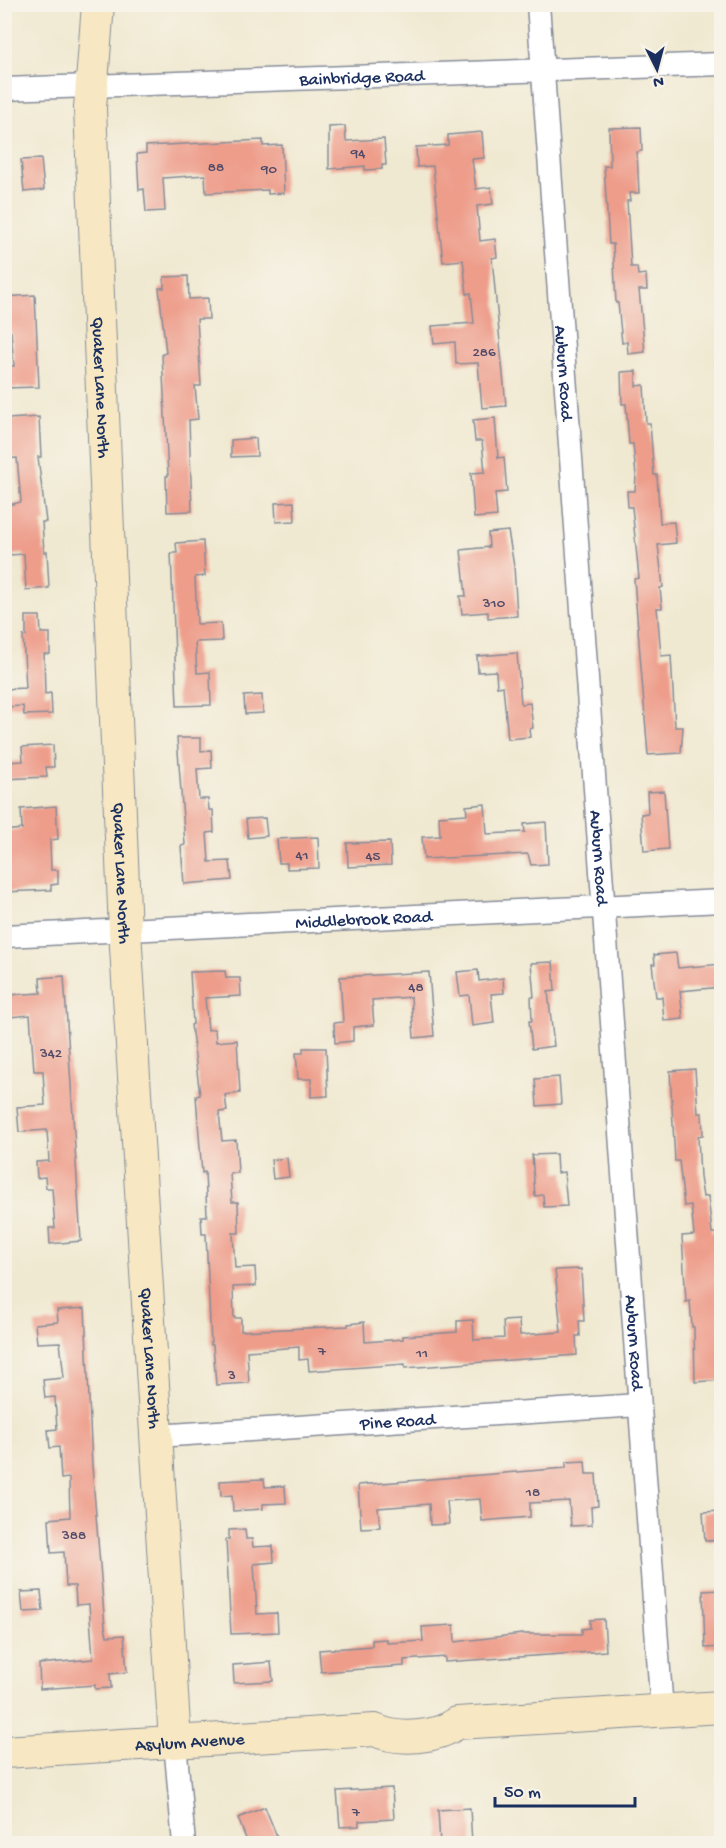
<svg xmlns="http://www.w3.org/2000/svg" width="726" height="1848" font-family="'Gochi Hand',sans-serif">
<style>
.building{fill:#ee9d8b}
.lines{fill:none;stroke-linecap:round;stroke-linejoin:round}
.street-casing{stroke:#868c98;stroke-width:25}
.secondary-casing{stroke:#868c98;stroke-width:34}
.street{stroke:#fff;stroke-width:22}
.secondary{stroke:#f7e8c3;stroke-width:32}
.labels{text-anchor:middle;stroke-width:4.5;stroke-linejoin:round;paint-order:stroke}
.number-label{font-size:15px;fill:#504a69}
.street-label{font-size:18px;fill:#1b2f5e;stroke:#f7f3e8}
</style>
<rect width="100%" height="100%" fill="#f7f3e8"/>
<filter id="ink" filterUnits="userSpaceOnUse"><feTurbulence type="fractalNoise" baseFrequency=".0167" numOctaves="2"/><feDisplacementMap in="SourceGraphic" scale="12" xChannelSelector="R" yChannelSelector="G"/><feConvolveMatrix kernelMatrix="1 2 1 2 8 2 1 2 1" color-interpolation-filters="sRGB"/></filter>
<filter id="wash" filterUnits="userSpaceOnUse"><feTurbulence type="fractalNoise" baseFrequency=".008" numOctaves="4" result="noise"/><feDisplacementMap in="SourceGraphic" scale="24" xChannelSelector="R" yChannelSelector="G"/><feGaussianBlur stdDeviation="1.35" result="paint"/><feColorMatrix in="noise" values="0 0 0 0 0 0 0 0 0 0 0 0 0 0 0 0 0 1.4 0 .05"/><feComposite in="paint" operator="in"/></filter>
<g filter="url(#wash)">
<rect width="100%" height="100%" fill="#f0e9d1"/>
<g id="blocks">
<path class="building" d="M 345,126 L 346,141 L 384,139 L 386,165 L 382,165 L 382,169 L 365,170 L 365,166 L 329,169 L 329,127 Z
M 641,127 L 642,151 L 637,152 L 639,193 L 629,193 L 630,201 L 627,201 L 631,267 L 637,267 L 638,275 L 646,274 L 647,290 L 639,290 L 645,352 L 628,354 L 627,342 L 622,343 L 618,303 L 616,303 L 613,244 L 609,244 L 604,166 L 610,166 L 609,128 Z
M 482,132 L 484,158 L 472,159 L 476,189 L 491,187 L 493,204 L 477,206 L 480,241 L 495,239 L 497,257 L 492,258 L 506,406 L 482,408 L 478,363 L 456,364 L 455,342 L 434,344 L 432,326 L 474,323 L 471,293 L 467,294 L 463,260 L 443,262 L 433,166 L 417,167 L 416,147 L 448,145 L 448,135 Z
M 263,140 L 263,146 L 282,145 L 284,193 L 268,194 L 268,190 L 206,193 L 205,175 L 163,178 L 165,211 L 146,212 L 144,189 L 139,190 L 137,154 L 146,153 L 146,146 Z
M 41,159 L 44,190 L 24,192 L 21,160 Z
M 188,276 L 189,299 L 208,298 L 209,319 L 197,319 L 201,386 L 195,386 L 198,419 L 189,420 L 192,511 L 167,512 L 166,476 L 168,476 L 162,354 L 166,353 L 159,288 L 164,288 L 164,277 Z
M 35,295 L 39,387 L 4,388 L 4,366 L 14,366 L 11,332 L 8,332 L 4,297 Z
M 636,371 L 636,386 L 644,385 L 646,423 L 650,423 L 654,475 L 657,475 L 660,523 L 674,522 L 676,543 L 658,545 L 663,587 L 660,588 L 662,608 L 657,608 L 661,656 L 671,655 L 675,727 L 683,727 L 681,753 L 648,755 L 634,579 L 639,578 L 632,507 L 628,507 L 627,491 L 635,491 L 636,476 L 633,444 L 629,444 L 626,404 L 622,404 L 621,372 Z
M 39,417 L 41,457 L 38,457 L 46,522 L 42,522 L 44,552 L 47,551 L 49,588 L 26,590 L 24,554 L 10,555 L 8,525 L 4,526 L 4,506 L 21,502 L 17,458 L 4,459 L 4,437 L 9,437 L 7,419 Z
M 495,418 L 498,458 L 504,457 L 507,492 L 495,493 L 497,516 L 474,518 L 471,473 L 485,472 L 482,441 L 475,441 L 473,420 Z
M 256,438 L 257,456 L 231,457 L 231,440 Z
M 294,502 L 295,521 L 276,522 L 275,503 Z
M 508,531 L 514,566 L 517,616 L 488,618 L 488,612 L 462,614 L 460,596 L 466,596 L 461,550 L 489,547 L 488,533 Z
M 203,541 L 205,576 L 195,577 L 197,624 L 221,623 L 222,641 L 195,642 L 197,673 L 210,672 L 211,705 L 177,706 L 171,553 L 177,553 L 176,543 Z
M 26,616 L 40,616 L 41,633 L 50,633 L 50,654 L 44,654 L 45,694 L 51,693 L 52,714 L 24,715 L 23,706 L 4,707 L 4,689 L 26,688 L 23,636 L 26,636 Z
M 517,653 L 521,704 L 530,703 L 533,728 L 529,729 L 530,737 L 508,739 L 503,686 L 497,687 L 496,671 L 478,672 L 477,656 Z
M 262,695 L 263,713 L 245,714 L 244,696 Z
M 177,738 L 201,738 L 201,751 L 211,750 L 212,768 L 197,769 L 199,799 L 208,799 L 209,810 L 213,810 L 214,832 L 207,833 L 209,862 L 230,861 L 232,880 L 184,884 L 181,846 L 185,845 Z
M 53,745 L 54,767 L 46,767 L 47,777 L 4,779 L 4,762 L 23,761 L 22,747 Z
M 664,791 L 668,849 L 644,851 L 641,814 L 648,813 L 647,792 Z
M 485,804 L 487,834 L 525,832 L 524,824 L 546,822 L 548,864 L 531,865 L 528,854 L 424,859 L 422,837 L 440,836 L 439,816 L 467,814 L 466,806 Z
M 56,806 L 58,839 L 50,840 L 51,870 L 58,870 L 58,884 L 51,885 L 51,890 L 4,892 L 4,831 L 22,829 L 21,809 Z
M 265,818 L 267,836 L 248,838 L 246,819 Z
M 318,837 L 319,868 L 287,869 L 287,863 L 279,863 L 277,839 Z
M 390,842 L 391,865 L 348,867 L 347,843 Z
M 676,953 L 678,968 L 722,964 L 722,987 L 680,991 L 683,1019 L 664,1021 L 662,997 L 656,997 L 652,964 L 655,964 L 654,955 Z
M 553,962 L 555,991 L 548,992 L 554,1046 L 532,1049 L 529,1021 L 532,1021 L 531,997 L 534,997 L 531,963 Z
M 478,970 L 479,981 L 503,978 L 504,993 L 491,994 L 494,1023 L 472,1026 L 469,995 L 460,996 L 457,972 Z
M 225,971 L 226,978 L 240,978 L 241,996 L 205,998 L 208,1030 L 215,1029 L 216,1042 L 237,1040 L 240,1093 L 225,1095 L 227,1111 L 219,1112 L 222,1141 L 236,1140 L 238,1173 L 230,1173 L 232,1202 L 238,1202 L 239,1233 L 233,1233 L 235,1268 L 255,1267 L 256,1286 L 233,1287 L 234,1318 L 241,1318 L 241,1331 L 348,1326 L 348,1324 L 364,1322 L 365,1342 L 403,1339 L 403,1336 L 457,1332 L 457,1321 L 473,1320 L 474,1340 L 504,1338 L 503,1321 L 519,1320 L 520,1335 L 561,1332 L 555,1270 L 581,1269 L 584,1321 L 579,1321 L 580,1336 L 576,1336 L 577,1355 L 405,1368 L 405,1364 L 309,1371 L 308,1359 L 299,1360 L 299,1347 L 247,1351 L 249,1383 L 216,1385 L 213,1345 L 211,1345 L 206,1234 L 202,1234 L 201,1216 L 207,1216 L 205,1172 L 202,1173 L 196,1096 L 200,1095 L 191,1025 L 193,1024 L 190,972 Z
M 429,972 L 434,1036 L 414,1038 L 411,997 L 372,1000 L 374,1025 L 353,1027 L 353,1041 L 335,1043 L 334,1023 L 343,1022 L 340,977 Z
M 64,976 L 81,1241 L 50,1244 L 49,1228 L 55,1228 L 52,1188 L 46,1188 L 45,1177 L 37,1178 L 36,1162 L 49,1161 L 47,1130 L 19,1132 L 17,1107 L 45,1105 L 43,1071 L 34,1071 L 30,1015 L 10,1017 L 8,995 L 41,993 L 40,978 Z
M 303,1048 L 326,1048 L 328,1096 L 311,1097 L 311,1079 L 298,1079 L 296,1053 L 303,1053 Z
M 695,1069 L 698,1113 L 702,1113 L 703,1135 L 698,1136 L 700,1177 L 703,1197 L 708,1196 L 712,1233 L 717,1233 L 717,1240 L 722,1240 L 722,1380 L 695,1382 L 694,1327 L 692,1327 L 690,1301 L 686,1302 L 682,1236 L 694,1235 L 691,1205 L 684,1206 L 679,1161 L 675,1161 L 670,1071 Z
M 559,1077 L 561,1104 L 537,1106 L 535,1079 Z
M 556,1154 L 557,1173 L 564,1172 L 567,1206 L 544,1207 L 543,1195 L 535,1196 L 532,1155 Z
M 287,1158 L 289,1177 L 273,1179 L 271,1160 Z
M 85,1308 L 92,1466 L 105,1627 L 107,1636 L 124,1635 L 127,1672 L 110,1674 L 111,1688 L 95,1689 L 95,1685 L 40,1689 L 39,1664 L 93,1659 L 89,1604 L 76,1605 L 75,1586 L 66,1586 L 64,1552 L 51,1553 L 49,1519 L 70,1517 L 69,1478 L 61,1479 L 59,1447 L 50,1448 L 48,1430 L 57,1429 L 55,1397 L 45,1398 L 43,1380 L 64,1378 L 60,1342 L 37,1343 L 35,1324 L 58,1322 L 57,1310 Z
M 585,1461 L 586,1474 L 596,1474 L 598,1506 L 591,1507 L 592,1525 L 571,1526 L 569,1501 L 530,1503 L 530,1517 L 482,1521 L 480,1499 L 447,1501 L 449,1524 L 430,1525 L 429,1504 L 378,1508 L 380,1527 L 361,1528 L 358,1485 L 566,1468 L 566,1462 Z
M 264,1479 L 265,1487 L 285,1486 L 286,1503 L 263,1504 L 263,1509 L 233,1511 L 232,1495 L 221,1496 L 220,1481 Z
M 722,1511 L 722,1540 L 705,1541 L 703,1512 Z
M 245,1529 L 246,1539 L 252,1539 L 253,1547 L 273,1546 L 274,1562 L 254,1564 L 257,1614 L 277,1613 L 278,1632 L 231,1634 L 226,1539 L 229,1539 L 229,1530 Z
M 722,1590 L 722,1647 L 705,1648 L 703,1591 Z
M 41,1591 L 43,1611 L 23,1612 L 21,1592 Z
M 604,1619 L 606,1651 L 445,1662 L 445,1657 L 404,1660 L 404,1666 L 321,1672 L 319,1650 L 372,1646 L 372,1640 L 387,1639 L 387,1643 L 423,1641 L 422,1627 L 454,1625 L 455,1642 L 522,1634 L 582,1634 L 582,1629 L 590,1628 L 590,1620 Z
M 271,1662 L 273,1681 L 234,1683 L 233,1665 Z
M 392,1788 L 394,1819 L 359,1821 L 359,1826 L 340,1827 L 337,1791 Z
M 265,1807 L 280,1844 L 248,1844 L 238,1818 Z
M 470,1808 L 472,1844 L 440,1844 L 438,1810 Z"/>
</g>
</g>
<g filter="url(#ink)">
<use href="#blocks" fill-opacity="0" stroke="#868c98" stroke-width="1.5"/>
<g class="lines">
<defs>
<g id="street">
<path id="s1" d="M 538,4 L 662,1711"/>
<path id="s2" d="M 4,89 L 722,64"/>
<path id="s3" d="M 4,936 L 722,901"/>
<path id="s4" d="M 156,1436 L 639,1405"/>
<path d="M 175,1742 L 184,1844"/>
</g>
<g id="secondary">
<path id="s5" d="M 98,4 L 90,108 L 125,931 L 175,1742"/>
<path id="s6" d="M 4,1752 L 375,1730 C 398,1741 437,1738 457,1723 L 722,1707"/>
</g>
</defs>
<use href="#street" class="street-casing"/>
<use href="#secondary" class="secondary-casing"/>
<use href="#street" class="street"/>
<use href="#secondary" class="secondary"/>
</g>
</g>
<g class="labels">
<g class="number-label">
<text x="358" y="157">94</text>
<text x="216" y="171">88</text>
<text x="269" y="173">90</text>
<text x="484" y="356">286</text>
<text x="494" y="607">310</text>
<text x="302" y="859">41</text>
<text x="373" y="860">45</text>
<text x="416" y="991">48</text>
<text x="51" y="1057">342</text>
<text x="322" y="1355">7</text>
<text x="422" y="1357">11</text>
<text x="232" y="1379">3</text>
<text x="533" y="1496">18</text>
<text x="74" y="1539">388</text>
<text x="356" y="1816">7</text>
</g>
<g class="street-label">
<text dy="6" stroke="none"><textPath href="#s2" startOffset="358">Bainbridge Road</textPath></text>
<text dy="6" stroke="none"><textPath href="#s1" startOffset="370">Auburn Road</textPath></text>
<text dy="6" stroke="none"><textPath href="#s5" startOffset="384">Quaker Lane North</textPath></text>
<text dy="6" stroke="none"><textPath href="#s1" startOffset="856">Auburn Road</textPath></text>
<text dy="6" stroke="none"><textPath href="#s5" startOffset="870">Quaker Lane North</textPath></text>
<text dy="6" stroke="none"><textPath href="#s3" startOffset="360">Middlebrook Road</textPath></text>
<text dy="6" stroke="none"><textPath href="#s1" startOffset="1342">Auburn Road</textPath></text>
<text dy="6" stroke="none"><textPath href="#s5" startOffset="1356">Quaker Lane North</textPath></text>
<text dy="6" stroke="none"><textPath href="#s4" startOffset="242">Pine Road</textPath></text>
<text dy="6" stroke="none"><textPath href="#s6" startOffset="186">Asylum Avenue</textPath></text>
</g>
</g>
<rect width="726" height="1848" fill="none" stroke="#f7f3e8" stroke-width="24"/>
<g transform="translate(657 69) rotate(174)" stroke="#f7f3e8" stroke-width="4.5" paint-order="stroke">
<path d="M0-4.5L10 22L0 15L-10 22Z" fill="#1b2f5e"/>
<text y="-9" font-size="16" font-weight="bold" text-anchor="middle" fill="#1b2f5e">N</text>
</g>
<path d="M495 1797v9h140v-9" fill="none" stroke="#1b2f5e" stroke-width="3"/>
<text x="504" y="1797" font-size="18" fill="#1b2f5e" stroke="#f7f3e8" stroke-width="4.5" paint-order="stroke">50 m</text>
</svg>
